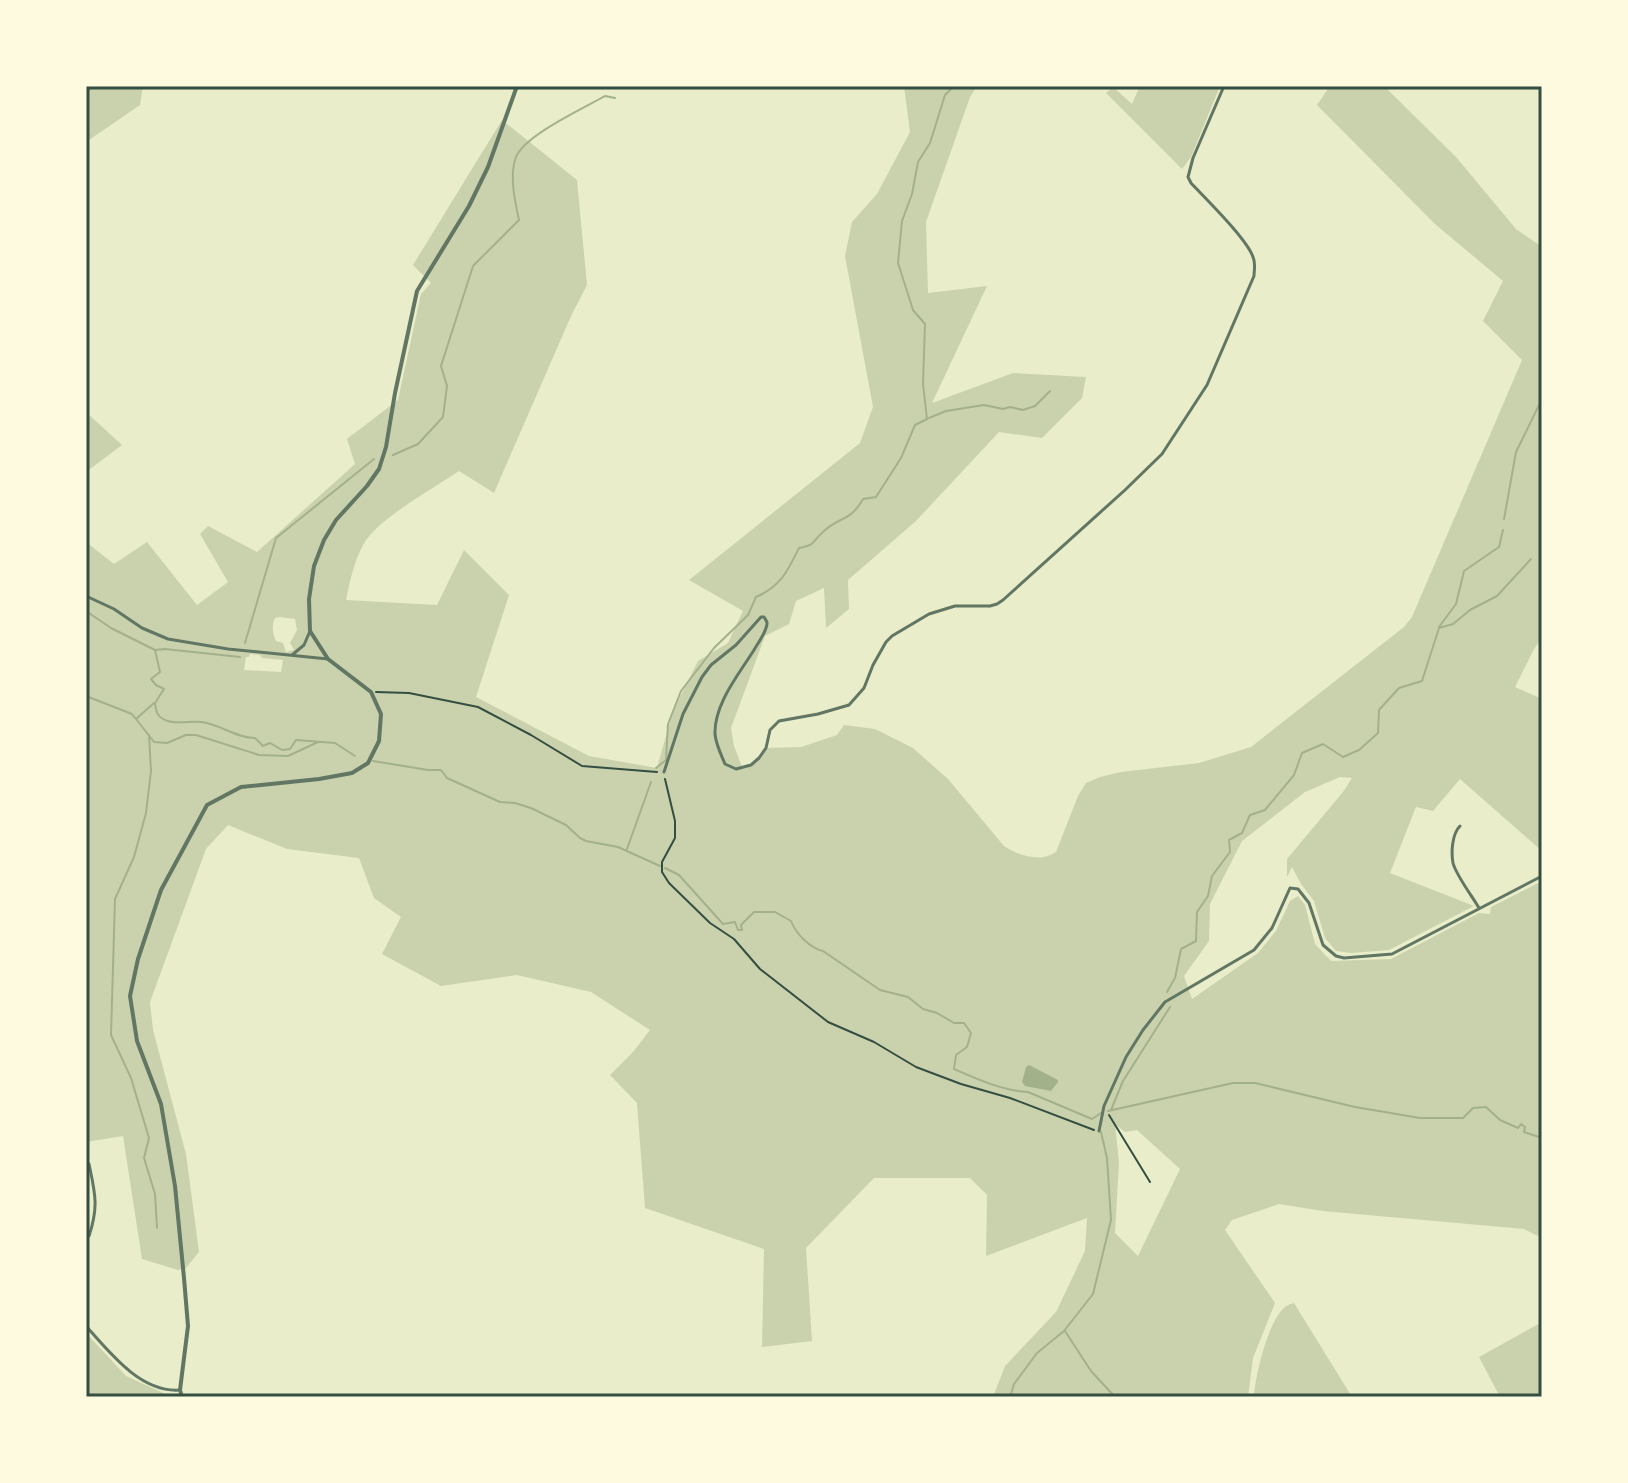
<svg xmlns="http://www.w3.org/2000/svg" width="1628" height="1483" font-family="Signika,sans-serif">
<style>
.green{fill:#cad2ad;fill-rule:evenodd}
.water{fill:#a3b18a}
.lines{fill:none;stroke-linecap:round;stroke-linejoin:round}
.stream{stroke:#a3b18a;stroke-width:2}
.path{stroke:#344e41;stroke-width:2}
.minor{stroke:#617663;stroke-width:3}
.tertiary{stroke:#617663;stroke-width:4}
.neatline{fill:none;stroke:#344e41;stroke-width:3}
</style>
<rect width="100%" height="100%" fill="#e9edc9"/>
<path class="green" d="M 86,86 L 143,86 L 140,105 L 86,142 Z
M 904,86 L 977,86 L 970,97 L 926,222 L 928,293 L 987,286 L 932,403 L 1013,373 L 1086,377 L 1082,398 L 1042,438 L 999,432 L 916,521 L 848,580 L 849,609 L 826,628 L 824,588 L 796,601 L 789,624 L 765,636 L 731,728 L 734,746 L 742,767 L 751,765 L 766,748 L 801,747 L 837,735 L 844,725 L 875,729 L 913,748 L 948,779 L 1004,846 C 1019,856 1040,863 1056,852 L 1078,796 L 1086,783 L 1100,777 L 1121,772 L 1199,763 L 1251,747 L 1404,627 L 1412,617 L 1522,360 L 1483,321 L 1503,281 L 1435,224 L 1317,105 L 1330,86 L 1384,86 L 1456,157 L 1516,229 L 1542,247 L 1542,638 L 1534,649 L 1515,687 L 1542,699 L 1542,851 L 1460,779 L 1433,811 L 1416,807 L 1390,873 L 1474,906 L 1389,950 L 1351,953 L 1336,951 L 1325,938 L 1314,901 L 1301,884 L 1292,867 L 1287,877 L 1287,859 L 1343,792 L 1352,778 L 1340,777 L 1305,792 L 1242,841 L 1210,904 L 1209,941 L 1184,976 L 1192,999 L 1258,953 L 1276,931 L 1290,901 L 1298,896 L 1305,905 L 1315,944 L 1331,961 L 1391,959 L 1479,913 L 1490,914 L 1491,907 L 1542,881 L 1542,1238 L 1524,1229 L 1323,1211 L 1279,1204 L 1232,1220 L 1225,1230 L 1275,1303 L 1253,1358 L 1248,1397 L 993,1397 L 1005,1366 L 1056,1312 L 1085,1251 L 1087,1218 L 986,1256 L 987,1195 L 970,1178 L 874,1178 L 806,1248 L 812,1341 L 762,1347 L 764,1249 L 645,1208 L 637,1103 L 610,1075 L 633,1052 L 650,1030 L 591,992 L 517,975 L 441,986 L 382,954 L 401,917 L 374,898 L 359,858 L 287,849 L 228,825 L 206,849 L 150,1002 L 153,1030 L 186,1154 L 199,1252 L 186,1268 L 178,1270 L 142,1259 L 123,1136 L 86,1142 L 86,542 L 114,564 L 147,542 L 197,605 L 228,582 L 200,534 L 208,526 L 257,552 L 355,464 L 347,439 L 398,400 L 421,294 L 431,283 L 413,265 L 502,120 L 577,180 L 587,285 L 571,316 L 494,493 L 459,471 C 433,489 377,519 363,545 C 354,562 350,581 346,600 L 437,605 L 464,550 L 509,595 L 476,697 L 589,756 L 657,768 L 673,711 L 698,661 L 728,643 L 743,611 L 689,580 L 860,443 L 873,407 L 845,256 L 852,222 L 877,194 L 910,132 ZM 279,617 L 295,619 L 297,630 L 290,643 L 294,650 L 286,652 L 283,643 L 276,641 C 273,634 271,626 275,618 ZM 250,654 L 260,655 L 262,658 L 283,660 L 281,672 L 244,670 L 246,657 L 249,657 ZM 1115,1124 L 1125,1132 L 1137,1130 L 1180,1169 L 1138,1256 L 1115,1233 L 1119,1163 Z
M 1140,86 L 1220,86 L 1191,157 L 1182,169 L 1106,93 L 1113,87 L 1132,104 Z
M 86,412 L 122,445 L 86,472 Z
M 1294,1303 L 1352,1397 L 1254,1397 C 1255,1376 1268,1323 1283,1309 C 1288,1304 1288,1305 1294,1303 Z
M 1542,1322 L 1542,1397 L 1500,1397 L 1479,1357 Z
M 86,1333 L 126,1376 L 172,1397 L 86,1397 Z"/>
<path class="water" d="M 1029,1065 L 1058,1080 L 1058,1082 L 1051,1091 L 1025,1086 L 1022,1082 L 1026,1067 Z"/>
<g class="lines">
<path class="stream" d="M 86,95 L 91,86
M 929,418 L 946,411 L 984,405 L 1003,409 L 1010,407 L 1023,410 L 1035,406 L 1050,391
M 393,455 L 418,444 L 443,417 L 447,386 L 441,366 L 473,266 L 519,220 C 515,202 509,175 516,157 C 525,135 584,108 605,96 L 615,98
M 1504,519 L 1516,452 L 1542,399
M 86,611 L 111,628 L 155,650 L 160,672 L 151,679 L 156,685 L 164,689 L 155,703 C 156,710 156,715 163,719 C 173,725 189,721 201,722 C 220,724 236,738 255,738 L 263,746 L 270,743 L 282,750 L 290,749 L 296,740 L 335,743 L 355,756
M 1439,627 L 1456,604 L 1464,571 L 1499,547 L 1503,530
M 245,643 L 276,538 L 374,459
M 155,650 L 165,649 L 240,657
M 86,696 L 132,714 L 135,718
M 154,703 L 136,719 L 154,742 L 167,743 L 186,735 L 196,735 L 259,755 L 288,756 L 318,742
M 149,735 L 151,771 L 146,813 L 134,857 L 115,899 L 111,1035 L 131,1078 L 149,1138 L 144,1158 L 155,1194 L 157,1228
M 373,761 L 428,770 L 441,770 L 447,778 L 500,802 L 515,803 L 531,808 L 566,825 L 580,838 L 586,841 L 618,847 L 660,866
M 656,768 L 666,760 L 668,724 L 681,691 L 714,648 L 748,615 L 756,597 C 781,586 787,572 799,548 C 818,544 811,542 824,531 C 839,517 851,521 863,499 L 876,497 L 901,458 L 915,425 L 927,419 L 923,384 L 925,324 L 913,310 L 898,263 L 902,221 L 912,194 L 918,162 L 930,143 L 945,95 L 954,86
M 627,849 L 651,782
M 665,868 L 679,875 L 723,924 L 735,922 L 738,930 L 742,930 L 741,925 L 754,912 L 775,912 L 791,921 C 796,934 810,948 823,951 L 880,990 L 908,997 L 923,1009 L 937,1013 L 954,1023 L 964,1023 L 971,1033 L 967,1047 L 956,1055 L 954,1069 C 977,1079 1003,1091 1028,1092 L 1092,1119 L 1101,1113
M 1167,992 L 1175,978 L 1181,949 L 1196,941 L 1197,912 L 1208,896 L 1212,876 L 1230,852 L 1229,840 L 1242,833 L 1250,815 L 1265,810 L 1294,775 L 1302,753 L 1323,744 L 1343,757 L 1359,750 L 1378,733 L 1379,710 L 1399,688 L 1422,681 L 1439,628 L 1453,624 L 1470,610 L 1497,596 L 1531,559
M 1111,1110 L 1123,1081 L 1170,1007
M 1108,1111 L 1233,1083 L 1255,1083 L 1355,1107 L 1420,1118 L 1463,1118 L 1473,1108 L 1486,1107 L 1500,1120 L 1518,1128 L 1521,1124 L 1525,1127 L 1524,1132 L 1539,1137 L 1542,1136
M 1065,1331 L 1091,1371 L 1115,1397
M 1010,1397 L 1014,1384 L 1037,1353 L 1064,1331 L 1093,1294 L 1111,1220 L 1107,1158 L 1101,1132"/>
<path class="path" d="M 376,692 L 409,693 L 478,707 L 531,735 L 582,766 L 657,772
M 665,779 L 675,821 L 675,838 L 662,862 L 662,872 L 669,883 L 710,923 L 734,939 L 760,969 L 828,1022 L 874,1042 L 916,1067 L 961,1084 L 1010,1098 L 1094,1130
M 1109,1115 L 1150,1182"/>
<path class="minor" d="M 86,596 L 114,609 L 142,628 L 168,639 L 228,649 L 328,659
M 292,655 L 304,645 L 310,631
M 664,772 L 683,714 L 702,677 L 711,665 L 736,645 L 761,617 L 764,617 C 767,622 768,622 766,628 C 764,635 758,643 754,650 C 739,674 714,704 715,734 C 716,745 721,754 725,764 L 736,769 L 751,765 L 759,758 L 766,748 L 770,730 L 779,721 L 818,714 L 849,705 L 864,688 L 873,665 L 886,642 L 892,636 L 929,614 L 955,606 L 990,606 L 997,604 L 1003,600 L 1125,490 L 1162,454 L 1207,385 L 1254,276 C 1254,270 1256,263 1253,257 C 1247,239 1206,199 1191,183 L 1188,177 L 1193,158 L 1224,86
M 1460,826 C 1452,834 1451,852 1453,863 C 1456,875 1472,896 1479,908
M 1099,1131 L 1104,1106 L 1126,1057 L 1143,1030 L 1165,1002 L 1254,950 L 1272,928 L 1290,888 L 1298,889 L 1309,903 L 1323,945 L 1336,956 L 1344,958 L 1392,954 L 1542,876
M 86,1236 L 89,1236 C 99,1206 95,1193 89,1164
M 86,1326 C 110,1353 141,1393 180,1390"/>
<path class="tertiary" d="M 182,1397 L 180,1390 L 188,1326 L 184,1278 L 175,1186 L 161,1104 L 137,1041 L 130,996 L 138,959 L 161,890 L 207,805 L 241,787 L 319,779 L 352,773 L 368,763 L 379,741 L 381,714 L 371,692 L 328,659 L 310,631 L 309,599 L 314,566 L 324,540 L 336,520 L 367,486 L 379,469 L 386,447 L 395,393 L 417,291 L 469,206 L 488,167 L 517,86"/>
</g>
<rect width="1628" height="1483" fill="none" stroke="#fefae0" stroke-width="176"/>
<rect x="88" y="88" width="1452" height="1307" class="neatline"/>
</svg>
